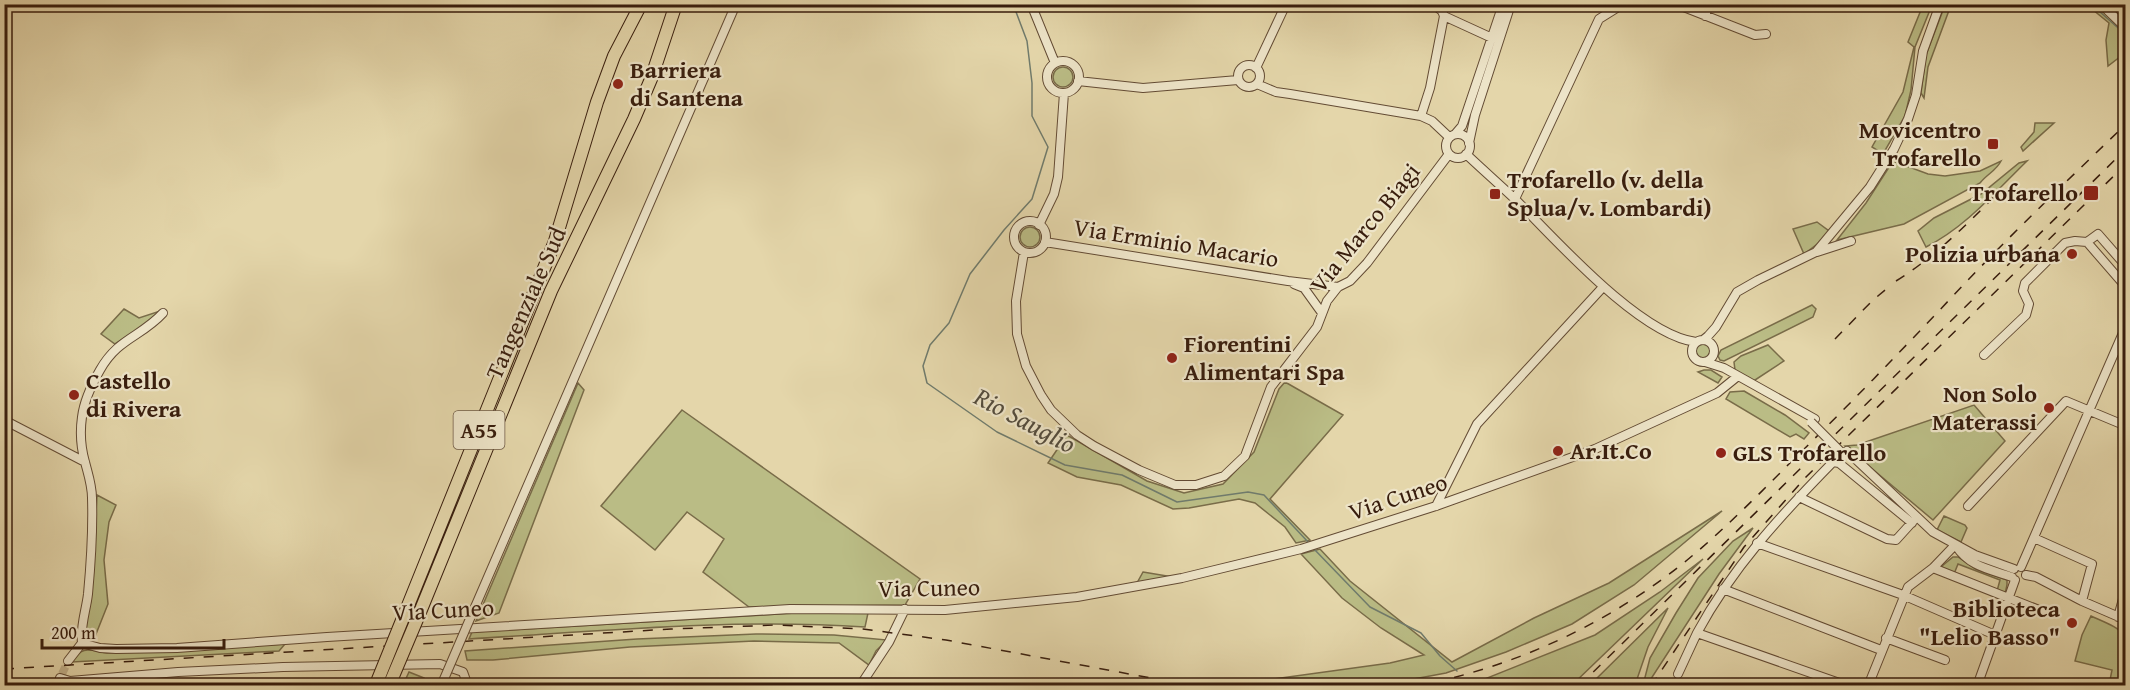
<svg xmlns="http://www.w3.org/2000/svg" width="2130" height="690" font-family="'Gentium Book Plus',serif">
<style>
.green{fill:#babc85;stroke:#796c49;stroke-width:1.5}
.lines{fill:none;stroke-linecap:round;stroke-linejoin:round}
.stream{stroke:#707b6c;stroke-width:1.5}
.minor-tunnel{stroke:#c2b18b;stroke-width:8;stroke-dasharray:8 4;stroke-linecap:butt}
.minor-casing{stroke:#634b34;stroke-width:10}
.highway-casing{stroke:#381d0d;stroke-width:14}
.minor{stroke:#ede4c8;stroke-width:8}
.highway{stroke:#e4d6aa;stroke-width:12}
.rail{stroke:#381d0d;stroke-width:1.5;stroke-dasharray:10 10;stroke-linecap:butt}
.minor-bridge-casing{stroke:#634b34;stroke-width:10;stroke-linecap:butt}
.highway-bridge-casing{stroke:#381d0d;stroke-width:14;stroke-linecap:butt}
.minor-bridge{stroke:#ede4c8;stroke-width:8}
.highway-bridge{stroke:#e4d6aa;stroke-width:12}
.poi-dot{fill:#8f2418;stroke:#ede4c8;stroke-width:2}
.labels{text-anchor:middle;stroke-width:4.5;stroke-linejoin:round;paint-order:stroke}
.shield{fill:#ede4c8;stroke:#6e5945;stroke-width:1.5}
.shield-label{font-size:22px;font-weight:bold;fill:#381d0d}
.poi-label{font-size:24px;font-weight:bold;fill:#381d0d;stroke:#ede4c8;text-anchor:start}
.street-label{font-size:24px;fill:#381d0d;stroke:#ede4c8}
.water-label{font-size:26px;font-style:italic;fill:#544c3d;stroke:#ede4c8}
</style>
<rect width="100%" height="100%" fill="#e4d6aa"/>
<filter id="stains"><feTurbulence type="fractalNoise" baseFrequency=".00333" numOctaves="4"/><feColorMatrix values="0 0 0 0 .2 0 0 0 0 .09 0 0 0 0 .02 0 0 0 .5 -.17"/></filter>
<radialGradient id="worn" r=".72"><stop offset=".6" stop-color="#630" stop-opacity="0"/><stop offset="1" stop-color="#630" stop-opacity=".3"/></radialGradient>
<path class="green" d="M 1923,5 L 1932,5 L 1915,47 L 1911,90 L 1905,116 L 1883,154 L 1872,147 L 1903,92 L 1914,47 L 1908,42 Z
M 1945,5 L 1951,5 L 1928,67 L 1924,98 L 1921,93 L 1926,55 Z
M 2087,5 L 2096,5 L 2125,33 L 2125,53 L 2108,66 L 2106,40 L 2109,23 Z
M1053 77a10 10 0 1 1 20 0a10 10 0 1 1-20 0Z
M 2035,123 L 2054,123 L 2023,151 L 2021,147 L 2034,132 Z
M 1893,161 L 1928,174 L 1945,176 L 1980,171 L 2001,161 C 1996,171 1987,174 1980,183 L 1904,224 L 1837,240 L 1866,203 Z
M 2027,161 C 1995,192 1966,227 1926,247 L 1918,231 L 1934,218 L 1981,194 L 2019,163 Z
M 1817,222 L 1829,231 L 1820,242 L 1804,254 L 1793,229 Z
M1020 237a10 10 0 1 1 20 0a10 10 0 1 1-20 0Z
M 1812,305 L 1816,309 L 1813,317 L 1724,361 L 1720,360 L 1718,356 L 1721,350 Z
M 124,309 L 139,318 L 160,311 L 151,321 L 115,344 L 101,334 Z
M1696 351a7 7 0 1 1 14 0a7 7 0 1 1-14 0Z
M 1768,345 L 1784,361 L 1752,382 L 1735,370 L 1734,362 L 1741,356 Z
M 1704,370 L 1711,370 L 1722,377 L 1718,383 L 1698,372 Z
M 1285,382 L 1343,415 L 1270,499 L 1310,540 L 1296,543 L 1285,527 L 1255,503 L 1239,499 L 1189,508 L 1173,509 L 1121,485 L 1077,477 L 1048,463 L 1067,435 L 1147,481 L 1184,493 L 1223,484 L 1254,452 L 1279,389 Z
M 578,383 L 584,390 L 499,613 L 476,621 Z
M 1744,391 L 1785,415 L 1809,433 L 1804,439 L 1796,434 L 1790,437 L 1726,399 L 1730,392 Z
M 1974,405 L 2005,441 L 1933,520 L 1845,446 L 1857,445 Z
M 682,410 L 920,579 L 905,605 L 749,607 L 703,572 L 724,539 L 687,512 L 655,550 L 601,506 Z
M 97,495 L 116,505 L 109,522 L 104,560 L 108,604 L 94,639 L 87,637 L 85,624 L 91,601 Z
M 1722,511 L 1634,585 L 1572,624 L 1506,652 L 1446,673 L 1387,684 L 1361,686 L 1238,684 L 1390,663 L 1424,655 L 1381,628 L 1342,598 L 1301,554 L 1320,549 L 1350,581 L 1452,662 L 1534,618 L 1609,583 Z
M 1944,516 L 1965,525 L 1967,528 L 1961,542 L 1937,530 Z
M 1753,528 L 1719,574 L 1647,685 L 1643,685 L 1650,658 L 1676,613 L 1698,578 L 1733,541 Z
M 1953,557 L 1958,557 L 1976,569 L 2007,580 L 2007,585 L 2005,594 L 1997,591 L 2000,580 L 1958,564 L 1954,574 L 1944,570 L 1942,566 Z
M 1703,559 L 1572,685 L 1484,686 L 1477,682 L 1595,635 L 1660,592 Z
M 1143,572 L 1173,577 L 1137,583 Z
M 1668,608 L 1648,647 L 1635,685 L 1590,685 Z
M 813,612 L 868,613 L 865,627 C 733,618 601,631 469,639 L 472,632 Z
M 2091,616 C 2127,632 2126,629 2125,668 L 2123,671 L 2120,685 L 2109,685 L 2112,670 L 2075,661 L 2082,635 Z
M 756,634 L 834,635 L 887,640 L 876,651 L 869,665 L 839,643 L 754,641 L 630,647 L 493,660 L 467,660 L 465,651 L 637,639 Z
M 285,644 L 279,651 L 72,662 C 82,645 89,650 107,653 Z
M 409,672 L 424,678 L 421,685 L 403,685 Z"/>
<g class="lines">
<path class="stream" d="M 1013,4 L 1027,41 L 1032,83 L 1032,116 L 1048,147 L 1032,199 L 1004,230 L 970,274 L 949,323 L 930,345 L 923,366 L 927,383 L 997,432 L 1065,465 L 1122,475 L 1177,502 L 1248,492 L 1264,495 L 1309,543
M 2091,4 L 2125,34
M 1314,549 L 1370,607 L 1421,633 L 1440,656 L 1457,671
M 1472,683 L 1475,686"/>
<path class="minor-tunnel" d="M 62,674 L 68,661"/>
<defs>
<path id="minor" d="M 1031,4 L 1055,63
M 1676,4 L 1755,35 L 1766,34
M 2101,4 L 2126,28
M 1444,16 L 1492,38
M 1705,16 L 1709,4
M1047 77a16 16 0 1 1 32 0a16 16 0 1 1-32 0Z
M1238 76a11 11 0 1 1 22 0a11 11 0 1 1-22 0Z
M 1256,68 L 1286,4
M 1078,81 L 1143,88 L 1238,80
M 1257,84 L 1276,92 L 1290,94 L 1421,116 L 1432,121 L 1449,137
M 1421,116 L 1430,88 L 1444,16 L 1442,11 L 1433,4
M 1456,133 L 1462,126 L 1503,4
M1446 146a12 12 0 1 1 24 0a12 12 0 1 1-24 0Z
M 1469,143 L 1475,115 L 1511,4
M 1466,154 C 1483,170 1500,185 1517,201 C 1557,241 1640,335 1696,342
M 1515,199 L 1599,19 L 1623,4
M1014 237a16 16 0 1 1 32 0a16 16 0 1 1-32 0Z
M 1039,225 L 1054,194 L 1058,177 L 1064,93
M 1045,242 L 1288,281 L 1338,287
M 1024,252 L 1016,301 L 1017,334 L 1026,366 L 1041,395 L 1051,410 L 1077,435 L 1094,446 L 1139,470 L 1175,485 L 1196,485 L 1224,476 L 1245,456 L 1271,387 L 1317,327 L 1327,301 L 1338,287 L 1350,281 L 1367,263 L 1449,154
M 1817,252 L 1851,241
M 2126,266 L 2098,234 L 2087,242 L 2126,287
M 1294,284 L 1304,288 L 1322,313
M1692 351a11 11 0 1 1 22 0a11 11 0 1 1-22 0Z
M 1703,340 L 1708,336 L 1716,327 L 1737,292 L 1758,280 L 1816,252 L 1870,187 L 1894,149 L 1908,119 L 1916,95 L 1923,51 L 1940,4
M 1984,355 L 2026,315 L 2029,304 L 2023,291 L 2025,283 L 2065,243 L 2075,241 L 2087,242
M 1705,362 L 1724,368 L 1815,419
M 4,420 L 85,462
M 1847,451 L 1933,532 L 1975,555 L 2014,569
M 1799,497 L 1887,539 L 1896,540 L 1915,519
M 1436,506 L 1477,424 L 1603,287
M 1968,506 L 2066,401 L 2126,426
M 2034,538 L 2092,564 L 2082,601
M 1757,543 L 1903,595 L 1995,635
M 1956,546 C 1970,567 1989,569 2012,577
M 2021,567 L 2126,326
M 1933,568 L 2044,612
M 2026,575 L 2036,577 L 2082,601 L 2126,620
M 1723,589 L 1881,650
M 475,607 L 736,4
M 2118,617 L 2126,588
M 1697,633 C 1732,568 1781,515 1833,462 L 1839,463 L 1912,523
M 1886,638 L 1945,660
M 82,643 L 100,648 L 116,649 L 177,648 L 327,637 L 790,609 L 945,610 L 1077,597 L 1182,578 L 1301,549 L 1436,506 L 1595,449 L 1717,393 L 1738,376
M 68,661 L 82,643 C 80,626 86,611 88,594 C 91,562 93,529 92,498 C 92,485 88,474 85,462 C 81,448 80,431 82,417 C 84,401 92,384 100,370 C 118,338 141,337 163,313
M 1678,674 L 1697,633 L 1848,686
M 60,678 L 70,681 L 178,672 L 283,667 L 440,664 L 463,672 L 468,686
M 860,686 L 889,642 L 905,609
M 1868,686 L 1908,587 L 1933,568 L 1955,545
M 1977,686 L 2015,580"/>
<path id="highway" d="M 418,617 L 551,291 L 634,119 L 651,79 L 676,4
M 403,618 L 555,241 L 597,102 L 614,56 L 641,4"/>
</defs>
<use href="#minor" class="minor-casing"/>
<use href="#highway" class="highway-casing"/>
<use href="#minor" class="minor"/>
<use href="#highway" class="highway"/>
<path class="rail" d="M 1896,281 C 1935,257 1967,224 1999,192
M 1835,339 L 1872,301 L 1891,285
M 4,669 L 671,629 L 776,625 L 863,629 L 946,640 L 1194,686
M 1415,686 C 1513,668 1608,624 1686,561 C 1725,529 1761,492 1797,456 C 1850,404 1901,351 1952,297 C 2008,237 2067,181 2126,124
M 1579,686 L 2126,149
M 1651,686 L 1744,547 L 1806,477 L 2126,164"/>
<defs>
<path id="minor-bridge" d="M 1811,422 L 1844,455
M 441,686 L 475,607"/>
<path id="highway-bridge" d="M 391,681 L 418,617
M 377,682 L 403,618"/>
</defs>
<use href="#minor-bridge" class="minor-bridge-casing"/>
<use href="#highway-bridge" class="highway-bridge-casing"/>
<use href="#minor-bridge" class="minor-bridge"/>
<use href="#highway-bridge" class="highway-bridge"/>
</g>
<g class="poi-dot">
<circle cx="618" cy="84" r="6"/>
<rect x="1987" y="138" width="12" height="12" rx="3"/>
<rect x="2083" y="185" width="16" height="16" rx="3"/>
<rect x="1489" y="188" width="12" height="12" rx="3"/>
<circle cx="2072" cy="254" r="6"/>
<circle cx="1172" cy="358" r="6"/>
<circle cx="74" cy="395" r="6"/>
<circle cx="2049" cy="408" r="6"/>
<circle cx="1558" cy="451" r="6"/>
<circle cx="1721" cy="453" r="6"/>
<circle cx="2072" cy="623" r="6"/>
</g>
<g class="labels">
<rect class="shield" x="453.5" y="411" width="51" height="38" rx="4.5"/>
<g class="shield-label">
<text x="479" y="438">A55</text>
</g>
<g class="poi-label">
<text x="630" y="78">Barriera<tspan x="630" dy="28">di Santena</tspan></text>
<text x="1981" y="138" text-anchor="end">Movicentro<tspan x="1981" dy="28">Trofarello</tspan></text>
<text x="1507" y="188">Trofarello (v. della<tspan x="1507" dy="28">Splua/v. Lombardi)</tspan></text>
<text x="2078" y="201" text-anchor="end">Trofarello</text>
<text x="2060" y="262" text-anchor="end">Polizia urbana</text>
<text x="1184" y="352">Fiorentini<tspan x="1184" dy="28">Alimentari Spa</tspan></text>
<text x="86" y="389">Castello<tspan x="86" dy="28">di Rivera</tspan></text>
<text x="2037" y="402" text-anchor="end">Non Solo<tspan x="2037" dy="28">Materassi</tspan></text>
<text x="1570" y="459">Ar.It.Co</text>
<text x="1733" y="461">GLS Trofarello</text>
<text x="2060" y="617" text-anchor="end">Biblioteca<tspan x="2060" dy="28">"Lelio Basso"</tspan></text>
</g>
<g class="street-label">
<text transform="translate(1365 228) rotate(-51)" y="8">Via Marco Biagi</text>
<text transform="translate(1176 243) rotate(9)" y="8">Via Erminio Macario</text>
<text transform="translate(526 303) rotate(-66)" y="8">Tangenziale Sud</text>
<text transform="translate(1398 497) rotate(-18)" y="8">Via Cuneo</text>
<text transform="translate(929 588) rotate(-1)" y="8">Via Cuneo</text>
<text transform="translate(443 610) rotate(-3)" y="8">Via Cuneo</text>
</g>
<g class="water-label">
<text transform="translate(1025 420) rotate(28)" y="9">Rio Sauglio</text>
</g>
</g>
<rect width="2130" height="690" fill="none" stroke="#e4d6aa" stroke-width="24"/>
<rect x="6" y="6" width="2118" height="678" fill="none" stroke="#381d0d" stroke-width="3"/>
<rect x="12" y="12" width="2106" height="666" fill="none" stroke="#381d0d" stroke-width="1.5"/>
<path d="M42 639v9h182v-9" fill="none" stroke="#381d0d" stroke-width="3"/>
<text x="51" y="639" font-size="18" fill="#381d0d" stroke="#ede4c8" stroke-width="4.5" paint-order="stroke">200 m</text>
<rect width="100%" height="100%" filter="url(#stains)"/>
<rect width="100%" height="100%" fill="url(#worn)"/>
</svg>
